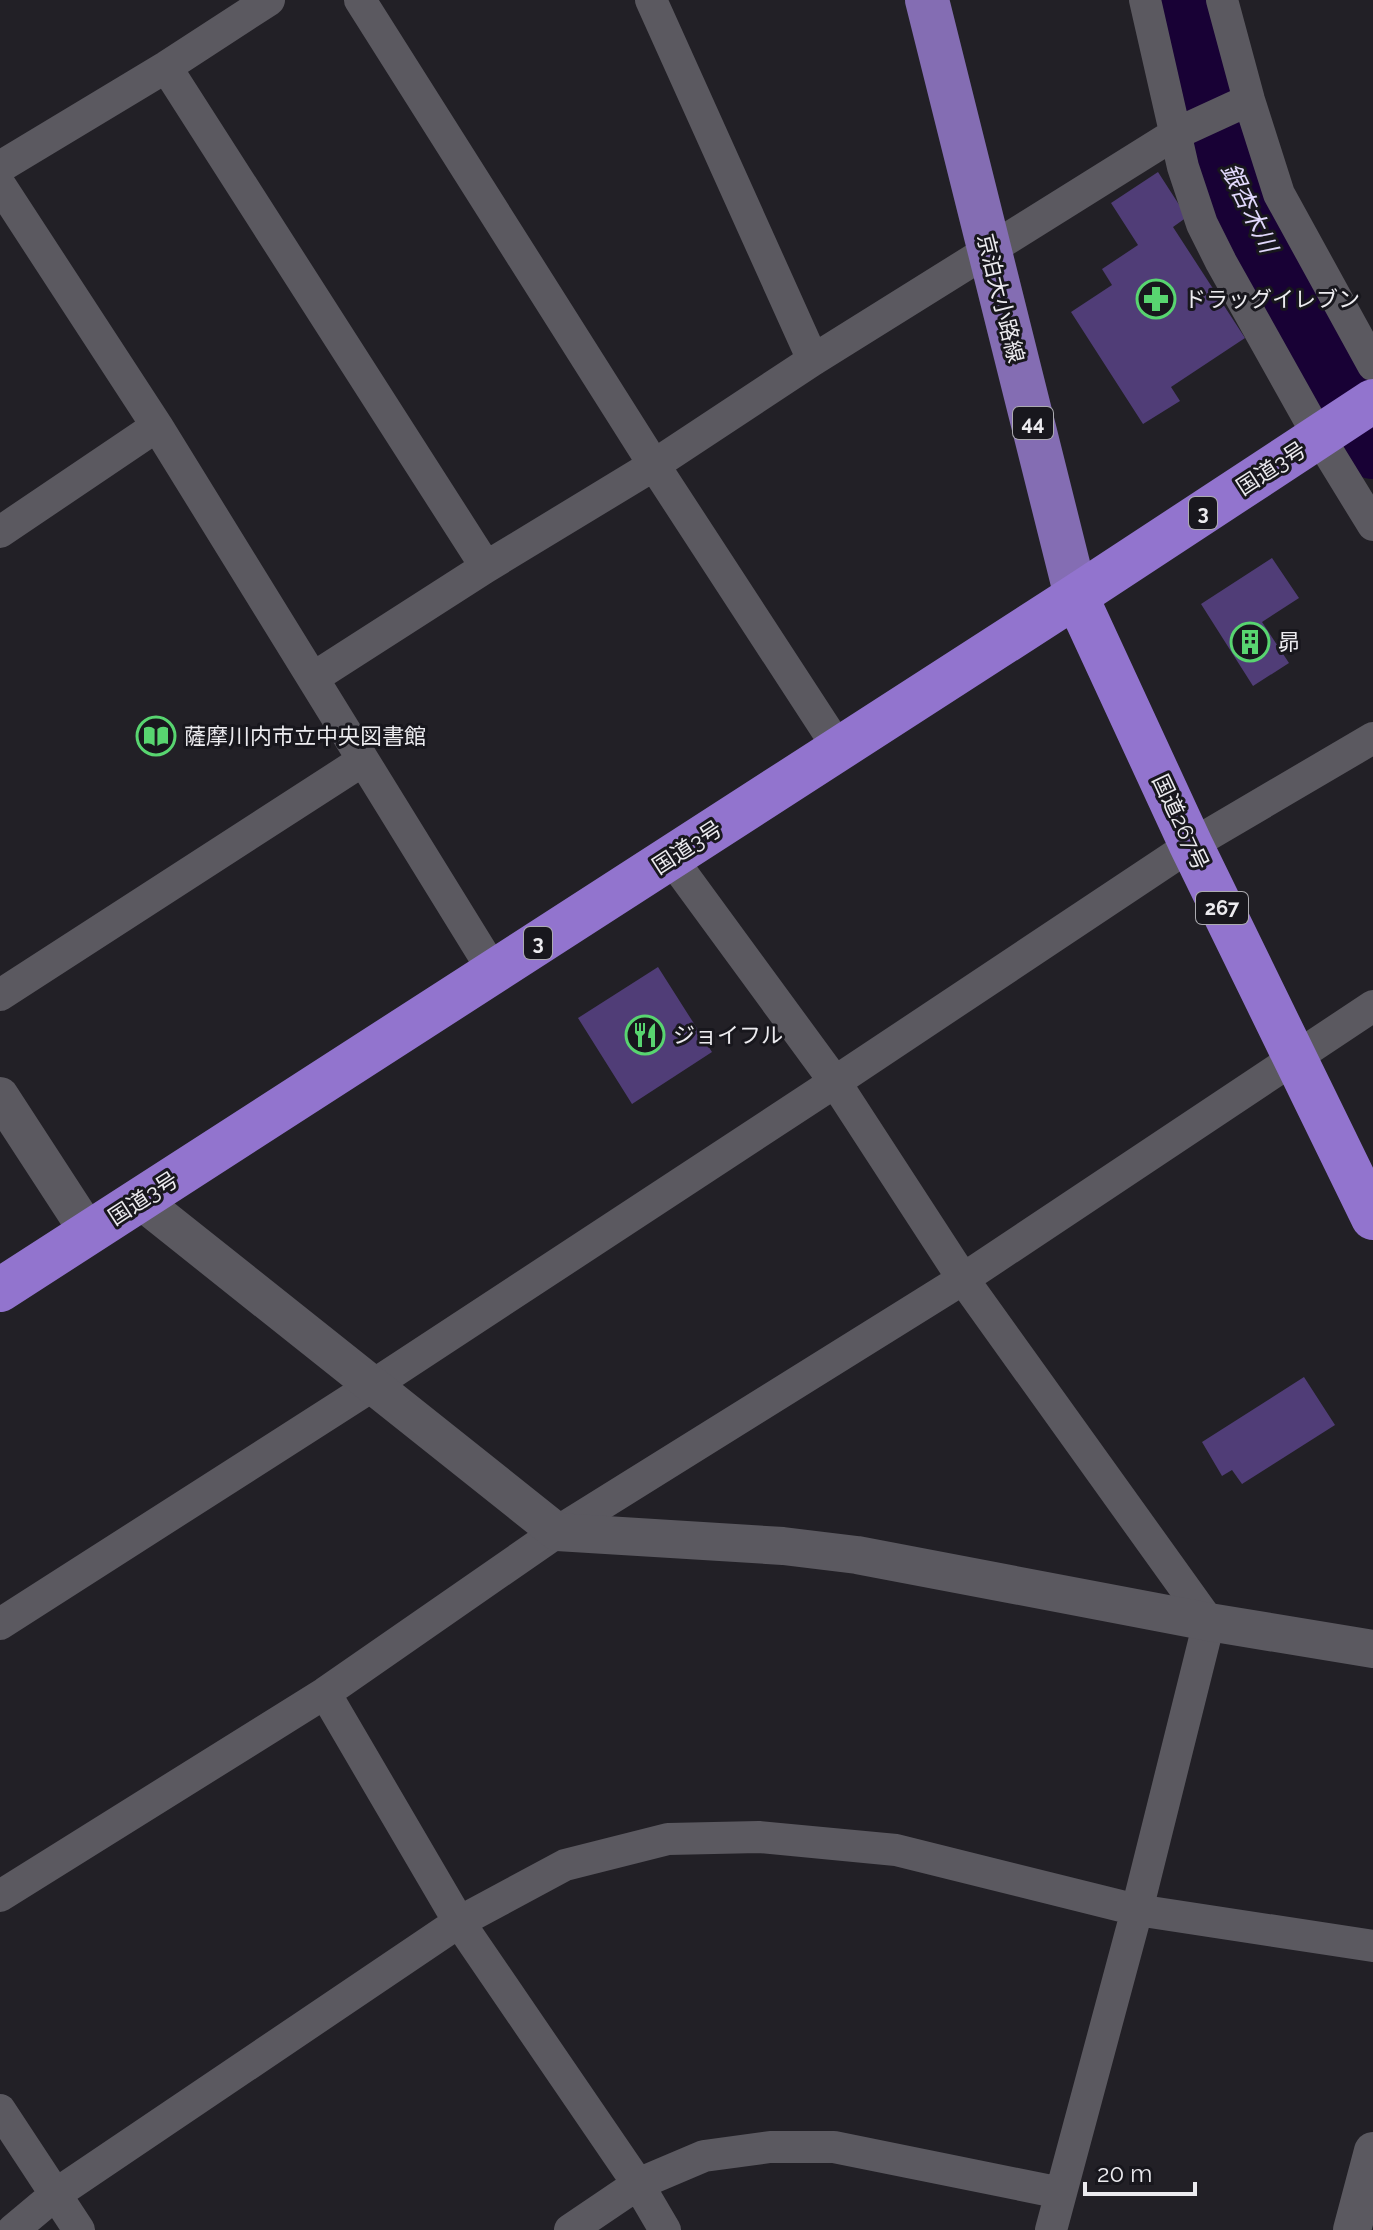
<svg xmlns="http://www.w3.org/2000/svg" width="1373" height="2230" font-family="Raleway,'Noto Sans JP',sans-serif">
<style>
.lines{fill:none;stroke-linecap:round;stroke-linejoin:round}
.river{stroke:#180135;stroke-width:66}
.building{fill:#503d77}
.minor{stroke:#5b5960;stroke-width:32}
.tertiary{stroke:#5b5960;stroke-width:38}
.primary{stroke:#846db3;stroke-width:44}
.trunk{stroke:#9274ce;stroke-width:44}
.labels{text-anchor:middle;stroke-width:6;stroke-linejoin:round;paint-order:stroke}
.shield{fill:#18171d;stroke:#acabb0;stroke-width:2}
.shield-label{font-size:20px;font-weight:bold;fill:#ecebef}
.street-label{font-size:22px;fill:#ecebef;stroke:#18171d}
.poi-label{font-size:22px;fill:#ecebef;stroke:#18171d;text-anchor:start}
.water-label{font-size:24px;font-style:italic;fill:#e1d8fc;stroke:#18171d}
</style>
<rect width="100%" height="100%" fill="#222026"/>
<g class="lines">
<path class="river" d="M 1181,0 L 1229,176 L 1332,376 L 1373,446"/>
</g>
<path class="building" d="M 1158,172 L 1187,217 L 1173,227 L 1245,338 L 1171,387 L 1180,401 L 1143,424 L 1071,312 L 1112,285 L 1102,269 L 1138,245 L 1111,203 Z
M 1272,558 L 1299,598 L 1262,622 L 1289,663 L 1253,686 L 1201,604 Z
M 658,967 L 712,1052 L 632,1104 L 578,1018 Z
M 1304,1377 L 1335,1425 L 1242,1484 L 1232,1470 L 1222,1476 L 1202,1442 Z"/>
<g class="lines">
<path class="minor" d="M 360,0 L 654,465 L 839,749
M 651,0 L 813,360
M 1145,0 L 1183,167 L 1202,224 L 1221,262 L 1319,437 L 1373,525
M 1222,0 L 1249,100 L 1279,194 L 1373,365
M 166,67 L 486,567
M 0,167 L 166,67 L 269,0
M 0,185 L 157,426 L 494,972
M 0,532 L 157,426
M 313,678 L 486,567 L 654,465 L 813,360 L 1175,134 L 1249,100
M 671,858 L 835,1082 L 963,1279 L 1209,1622 L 1137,1910 L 1051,2230
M 0,995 L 362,761
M 0,1624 L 375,1384 L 835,1082 L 1191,845 L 1373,738
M 325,1693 L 459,1922 L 638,2184 L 665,2230
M 0,1896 L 325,1693 L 557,1532 L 963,1279 L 1373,1006
M 0,2110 L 79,2230
M 13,2230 L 56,2194 L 459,1922 L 565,1865 L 668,1839 L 759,1837 L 896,1850 L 1137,1910 L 1373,1946
M 570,2230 L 638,2184 L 704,2156 L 770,2147 L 834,2147 L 1061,2193"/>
<path class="tertiary" d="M 0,1096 L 89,1233
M 140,1200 L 557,1532 L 783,1546 L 857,1555 L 1209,1622 L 1373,1649
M 1352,2230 L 1373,2151"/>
<path class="primary" d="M 927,0 L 1076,596"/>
<path class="trunk" d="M 1076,596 L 1191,845 L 1373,1218
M 0,1290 L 1076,596 L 1373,401"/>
</g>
<defs>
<symbol id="pharmacy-ring" viewBox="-11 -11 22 22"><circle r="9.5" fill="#18171d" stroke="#58d570" stroke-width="1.5"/><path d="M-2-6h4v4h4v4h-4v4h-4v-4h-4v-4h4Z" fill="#58d570"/></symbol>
<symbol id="building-ring" viewBox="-11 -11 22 22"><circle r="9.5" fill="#18171d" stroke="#58d570" stroke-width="1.5"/><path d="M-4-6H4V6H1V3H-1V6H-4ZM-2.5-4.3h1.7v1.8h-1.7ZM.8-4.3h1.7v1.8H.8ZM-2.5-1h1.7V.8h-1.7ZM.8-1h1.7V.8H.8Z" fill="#58d570"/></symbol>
<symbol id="library-ring" viewBox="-11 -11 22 22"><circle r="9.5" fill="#18171d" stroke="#58d570" stroke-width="1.5"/><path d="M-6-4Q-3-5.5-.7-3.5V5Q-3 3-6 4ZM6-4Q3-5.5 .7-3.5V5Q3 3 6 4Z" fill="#58d570"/></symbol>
<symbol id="restaurant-ring" viewBox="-11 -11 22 22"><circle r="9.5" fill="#18171d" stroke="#58d570" stroke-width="1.5"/><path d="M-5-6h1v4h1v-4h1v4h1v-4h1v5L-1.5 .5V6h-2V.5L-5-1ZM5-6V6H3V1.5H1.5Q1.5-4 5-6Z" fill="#58d570"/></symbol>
</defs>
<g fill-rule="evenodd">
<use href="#pharmacy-ring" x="1134" y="277" width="44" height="44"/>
<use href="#building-ring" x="1228" y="620" width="44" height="44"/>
<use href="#library-ring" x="134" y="714" width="44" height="44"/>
<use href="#restaurant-ring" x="623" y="1013" width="44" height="44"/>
</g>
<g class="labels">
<g class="shield">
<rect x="1013" y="407" width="40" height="32" rx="6"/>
<rect x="1189" y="497" width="28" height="32" rx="6"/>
<rect x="1196" y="892" width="52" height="32" rx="6"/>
<rect x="524" y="927" width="28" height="32" rx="6"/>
</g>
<g class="shield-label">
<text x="1033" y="430">44</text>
<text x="1203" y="520">3</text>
<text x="1222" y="915">267</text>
<text x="538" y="950">3</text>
</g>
<g class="street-label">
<text transform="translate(1001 298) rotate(76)" y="8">京泊大小路線</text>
<text transform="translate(1271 468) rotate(-33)" y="8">国道3号</text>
<text transform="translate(1181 822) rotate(65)" y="8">国道267号</text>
<text transform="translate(687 847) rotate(-33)" y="8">国道3号</text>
<text transform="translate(143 1198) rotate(-33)" y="8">国道3号</text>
</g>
<g class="poi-label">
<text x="1184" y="307">ドラッグイレブン</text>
<text x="1278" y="650">昴</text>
<text x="184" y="744">薩摩川内市立中央図書館</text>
<text x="673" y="1043">ジョイフル</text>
</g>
<g class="water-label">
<text transform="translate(1249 208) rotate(64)" y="8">銀杏木川</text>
</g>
</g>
<path d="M1085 2182v12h110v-12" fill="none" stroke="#ecebef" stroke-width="4"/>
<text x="1097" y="2182" font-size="24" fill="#ecebef" stroke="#18171d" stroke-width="6" paint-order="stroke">20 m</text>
</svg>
